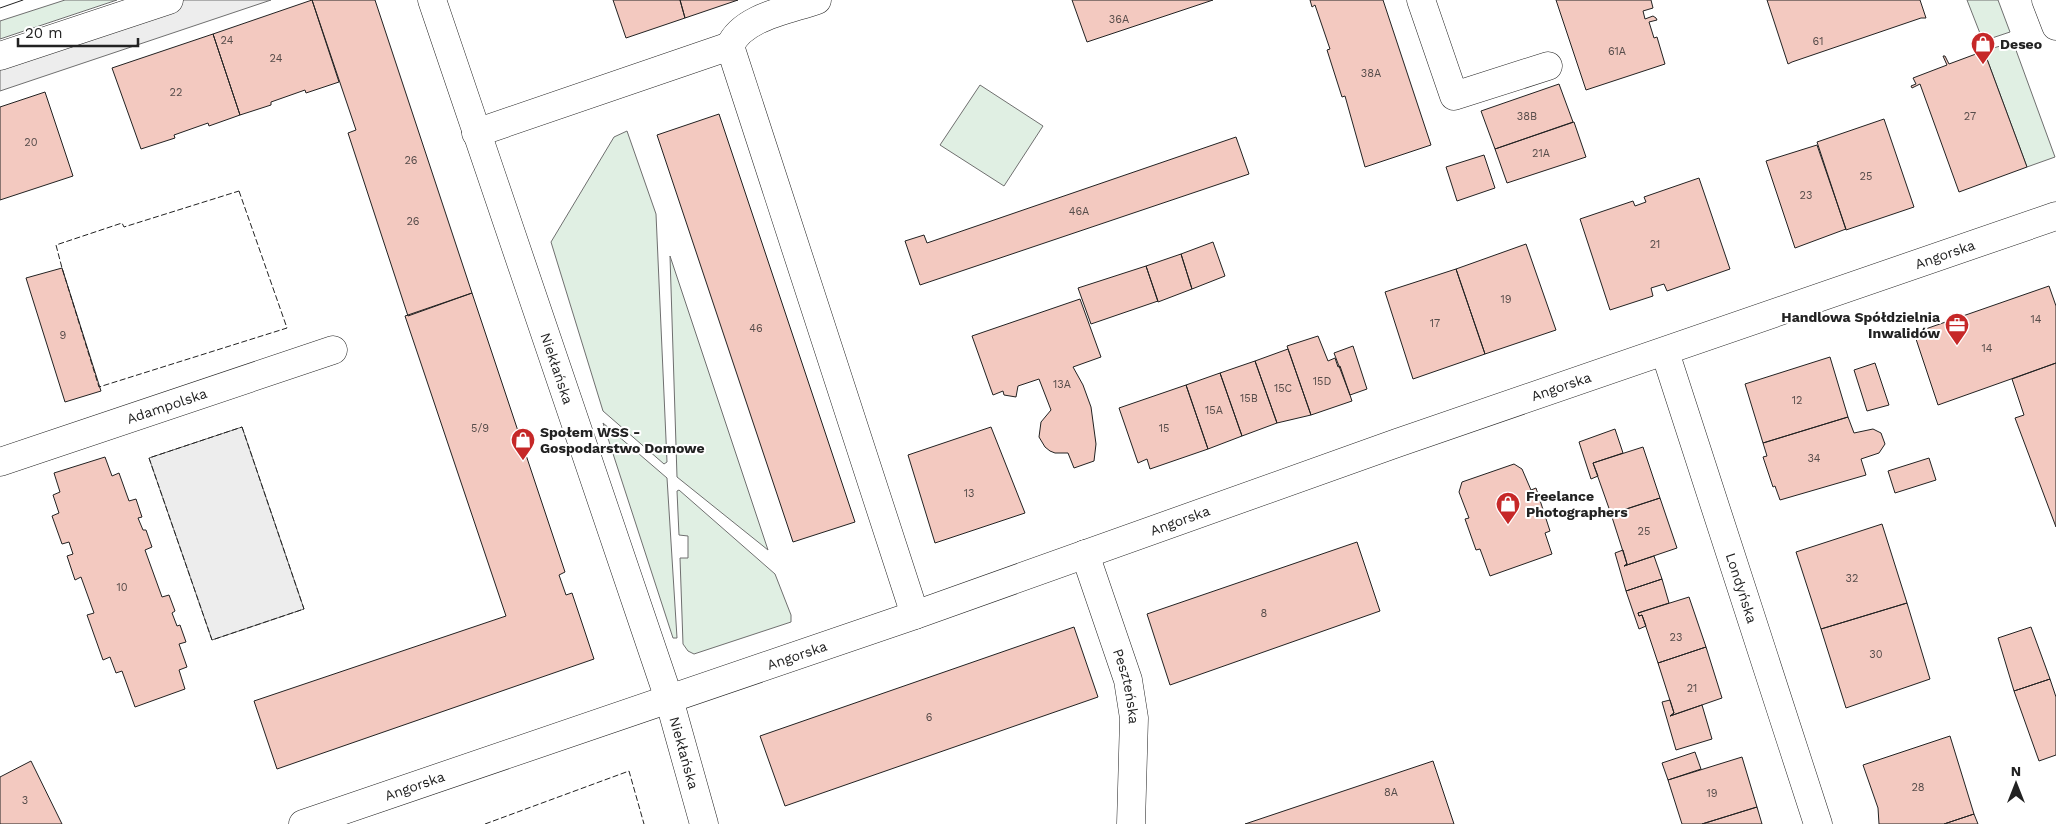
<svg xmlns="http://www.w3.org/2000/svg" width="2056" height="824" font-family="'Work Sans',sans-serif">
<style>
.green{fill:#e0efe3;stroke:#6f6f6f}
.parking{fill:#ededed;stroke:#6f6f6f}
.building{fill:#f3c9c0;stroke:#222}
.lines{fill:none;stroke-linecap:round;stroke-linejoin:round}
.street-casing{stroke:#222;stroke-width:29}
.secondary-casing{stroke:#222;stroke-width:29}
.street{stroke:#fff;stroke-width:28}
.secondary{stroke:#fff;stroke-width:28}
.tram{stroke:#222;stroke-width:1}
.fence{stroke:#222;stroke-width:1;stroke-dasharray:6 2.5;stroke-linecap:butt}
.labels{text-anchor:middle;stroke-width:4;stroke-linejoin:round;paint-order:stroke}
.number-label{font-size:11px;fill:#564c4a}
.poi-label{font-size:14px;font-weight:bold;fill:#222;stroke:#fff;text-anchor:start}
.street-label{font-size:14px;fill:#222;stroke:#fff}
</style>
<rect width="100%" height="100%" fill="#fff"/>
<path class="green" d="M 65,0 L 117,0 L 0,39 L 0,21 Z
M 1967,0 L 1998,0 L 2010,32 L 1983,41 Z
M 2013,42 L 2055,157 L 2027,167 L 1984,51 Z
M 980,85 L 1043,126 L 1004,186 L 940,145 Z
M 627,131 L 656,214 L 667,462 L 664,464 L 603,411 L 551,242 L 614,137 Z
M 670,256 L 768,550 L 677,477 Z
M 603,423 L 667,478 L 677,638 L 673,638 Z
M 679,490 L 775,574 L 791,615 L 791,622 L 694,654 L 688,651 L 683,644 L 680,558 L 688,558 L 688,536 L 679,535 L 677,491 Z"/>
<path class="parking" d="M 180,0 L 271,0 L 0,91 L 0,60 Z
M 242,427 L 304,609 L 212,640 L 149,458 Z"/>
<path class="building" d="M 312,0 L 339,82 L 306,93 L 305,90 L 271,102 L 271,105 L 240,115 L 213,34 Z
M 312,0 L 375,0 L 472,293 L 408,316 L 348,133 L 356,130 Z
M 613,0 L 680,0 L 685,18 L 626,38 Z
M 680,0 L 738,0 L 685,18 Z
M 1072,0 L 1213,0 L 1087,42 Z
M 1310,0 L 1383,0 L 1431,145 L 1365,167 L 1345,96 L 1342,97 L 1327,50 L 1330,49 L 1315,5 L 1312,7 Z
M 1556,0 L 1651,0 L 1653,8 L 1643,11 L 1645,19 L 1653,16 L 1656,18 L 1657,20 L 1649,22 L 1654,38 L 1657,37 L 1665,64 L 1586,90 Z
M 1767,0 L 1920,0 L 1926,18 L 1921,18 L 1792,62 L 1788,64 Z
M 213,34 L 240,115 L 209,126 L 208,123 L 174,135 L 175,138 L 141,149 L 112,68 Z
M 1984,51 L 2027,167 L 1959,192 L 1920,84 L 1912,88 L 1911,86 L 1916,84 L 1913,78 L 1947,65 L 1943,56 L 1945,56 L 1949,64 Z
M 1559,84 L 1573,122 L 1495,149 L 1481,111 Z
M 45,92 L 73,176 L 0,200 L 0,107 Z
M 719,114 L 855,522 L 793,542 L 657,135 Z
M 1884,119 L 1914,207 L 1846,230 L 1817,142 Z
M 1574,122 L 1586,157 L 1507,183 L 1495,149 Z
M 1236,137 L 1249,174 L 920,285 L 905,241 L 924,235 L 927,243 Z
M 1817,145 L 1846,229 L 1795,248 L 1766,161 Z
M 1484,155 L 1495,188 L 1457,201 L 1446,167 Z
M 1699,178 L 1730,269 L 1667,291 L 1664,284 L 1651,288 L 1653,296 L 1610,310 L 1580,219 L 1633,201 L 1635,206 L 1646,202 L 1644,197 Z
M 1213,242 L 1225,276 L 1192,289 L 1181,254 Z
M 1526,244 L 1556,330 L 1485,354 L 1456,269 Z
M 1181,254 L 1192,289 L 1158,302 L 1146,266 Z
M 1146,266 L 1158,301 L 1091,324 L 1078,288 Z
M 62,268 L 101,391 L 65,402 L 26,278 Z
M 1456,269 L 1485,354 L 1413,379 L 1385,292 Z
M 2049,286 L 2056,306 L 2056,363 L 1938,405 L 1914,333 Z
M 472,293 L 565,572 L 559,575 L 566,595 L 572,593 L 594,659 L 277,769 L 254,701 L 506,616 L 405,316 Z
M 1080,299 L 1101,357 L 1073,367 L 1083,385 L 1091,407 L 1096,444 L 1094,461 L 1074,468 L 1068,453 L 1055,453 L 1050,451 L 1045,447 L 1039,437 L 1041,422 L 1051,410 L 1039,379 L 1018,386 L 1016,397 L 1004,395 L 1003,391 L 993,395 L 972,336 Z
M 1318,336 L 1328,361 L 1335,358 L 1338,367 L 1340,366 L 1352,401 L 1311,415 L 1287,346 Z
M 1353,346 L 1367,389 L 1350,395 L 1334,353 Z
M 1288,349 L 1311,415 L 1277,423 L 1255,361 Z
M 1830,357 L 1848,417 L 1763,443 L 1745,384 Z
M 1255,361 L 1277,423 L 1242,436 L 1220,373 Z
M 1875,363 L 1889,405 L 1867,411 L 1854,370 Z
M 2056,363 L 2056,527 L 2015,418 L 2024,415 L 2012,379 Z
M 1220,373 L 1242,436 L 1208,449 L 1186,385 Z
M 1186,385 L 1208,449 L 1150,469 L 1147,459 L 1138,463 L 1119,408 Z
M 1848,417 L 1854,433 L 1873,429 L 1881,433 L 1885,444 L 1879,453 L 1861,459 L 1866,475 L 1780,500 L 1775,486 L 1773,487 L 1763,457 L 1767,456 L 1763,443 Z
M 991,427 L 1025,513 L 935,543 L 908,455 Z
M 1615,429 L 1623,453 L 1593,463 L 1598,476 L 1591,479 L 1579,442 Z
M 1643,447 L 1660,498 L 1611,514 L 1593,463 Z
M 105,457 L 112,476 L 119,473 L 129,501 L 136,499 L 142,517 L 138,518 L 143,530 L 146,530 L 152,547 L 145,550 L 162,597 L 169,595 L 175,611 L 172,613 L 177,626 L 180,625 L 186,642 L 179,644 L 187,667 L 179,670 L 185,689 L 135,707 L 122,671 L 116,673 L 110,657 L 103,660 L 87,615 L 94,613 L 81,577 L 75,580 L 67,556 L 73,554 L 69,542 L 62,544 L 52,516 L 59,513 L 53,495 L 60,492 L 54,473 Z
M 1929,458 L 1936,480 L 1895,493 L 1888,471 Z
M 1514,464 L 1522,469 L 1531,490 L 1536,488 L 1550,531 L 1545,533 L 1552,554 L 1490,576 L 1480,549 L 1476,550 L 1465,519 L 1469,518 L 1459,492 L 1462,482 Z
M 1660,498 L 1677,548 L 1624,566 L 1627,564 L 1611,514 Z
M 1882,524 L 1907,603 L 1821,629 L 1796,552 Z
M 1357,542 L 1380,611 L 1170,685 L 1147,614 Z
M 1623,550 L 1627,564 L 1624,566 L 1654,556 L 1662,579 L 1626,591 L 1615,553 Z
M 1662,579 L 1669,603 L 1638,613 L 1639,616 L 1642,615 L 1646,626 L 1639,629 L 1626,591 Z
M 1689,597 L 1706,647 L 1658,663 L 1642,615 L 1639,616 L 1638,613 Z
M 1907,603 L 1930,679 L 1846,708 L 1821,629 Z
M 1074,627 L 1098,697 L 785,806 L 760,736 Z
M 2031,627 L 2050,679 L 2014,691 L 1998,638 Z
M 1706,647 L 1722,698 L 1670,716 L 1674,713 L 1658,663 Z
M 2050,679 L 2056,697 L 2056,755 L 2039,761 L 2014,691 Z
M 1670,700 L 1674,713 L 1670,716 L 1702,705 L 1712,739 L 1676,750 L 1662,702 Z
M 1950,736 L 1974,814 L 1944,824 L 1879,824 L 1878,808 L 1863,765 Z
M 1695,752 L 1701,769 L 1668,780 L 1662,763 Z
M 1742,757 L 1757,807 L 1702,824 L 1682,824 L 1668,780 Z
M 31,761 L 62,824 L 0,824 L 0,777 Z
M 1433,761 L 1454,824 L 1245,824 Z
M 1757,807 L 1762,824 L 1702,824 Z
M 1974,814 L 1978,824 L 1944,824 Z"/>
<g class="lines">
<defs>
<g id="street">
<path id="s1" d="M 432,0 L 669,699 L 704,824"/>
<path d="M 817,0 C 789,10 742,17 730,46 L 915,615"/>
<path d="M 1421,0 L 1454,96 L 1548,66"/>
<path d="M 0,56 L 169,0"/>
<path d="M 476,133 L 730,46"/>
<path id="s2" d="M 1665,352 L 1818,824"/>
<path id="s3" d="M 0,462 L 333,350"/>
<path id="s4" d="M 1085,554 L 1128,680 L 1134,718 L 1131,824"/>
<path id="s5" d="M 303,824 L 915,615 L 1397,443 L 2056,216"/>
</g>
<path id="secondary" d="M 2046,0 L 2056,26"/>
</defs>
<use href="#street" class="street-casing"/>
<use href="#secondary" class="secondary-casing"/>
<use href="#street" class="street"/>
<use href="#secondary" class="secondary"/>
<path class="tram" d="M 0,8 L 23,0"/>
<path class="fence" d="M 239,191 L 287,328 L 99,387 L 62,268 L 56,245 L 122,223 L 124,227 Z
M 242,427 L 304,609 L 212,640 L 149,458 Z
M 485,824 L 629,771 L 644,824"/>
</g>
<defs>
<symbol id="shop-pin" viewBox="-11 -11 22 30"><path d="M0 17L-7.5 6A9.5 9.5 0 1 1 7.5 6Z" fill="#c62828" stroke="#fff"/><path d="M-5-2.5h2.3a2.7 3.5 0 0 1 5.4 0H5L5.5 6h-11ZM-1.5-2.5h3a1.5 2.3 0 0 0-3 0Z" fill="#fff"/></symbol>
<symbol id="office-pin" viewBox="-11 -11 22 30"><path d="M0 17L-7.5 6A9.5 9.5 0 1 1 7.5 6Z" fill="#c62828" stroke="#fff"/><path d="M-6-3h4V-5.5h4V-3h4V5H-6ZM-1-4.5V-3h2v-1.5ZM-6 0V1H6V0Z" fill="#fff"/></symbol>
</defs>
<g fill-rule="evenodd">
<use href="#shop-pin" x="1969" y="30" width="28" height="38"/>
<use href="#office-pin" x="1943" y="311" width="28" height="38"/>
<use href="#shop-pin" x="509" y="426" width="28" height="38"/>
<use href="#shop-pin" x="1494" y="490" width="28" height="38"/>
</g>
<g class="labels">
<g class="number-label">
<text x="1119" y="23">36A</text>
<text x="227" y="44">24</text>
<text x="1818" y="45">61</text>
<text x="1617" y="55">61A</text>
<text x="276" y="62">24</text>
<text x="1371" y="77">38A</text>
<text x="176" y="96">22</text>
<text x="1527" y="120">38B</text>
<text x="1970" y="120">27</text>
<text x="31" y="146">20</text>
<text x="1541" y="157">21A</text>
<text x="411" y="164">26</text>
<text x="1866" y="180">25</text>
<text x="1806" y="199">23</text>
<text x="1079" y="215">46A</text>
<text x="413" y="225">26</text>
<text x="1655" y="248">21</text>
<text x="1506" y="303">19</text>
<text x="2036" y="323">14</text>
<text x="1435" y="327">17</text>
<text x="756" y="332">46</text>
<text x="63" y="339">9</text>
<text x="1987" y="352">14</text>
<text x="1322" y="385">15D</text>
<text x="1062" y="388">13A</text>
<text x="1283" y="392">15C</text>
<text x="1249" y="402">15B</text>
<text x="1797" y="404">12</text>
<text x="1214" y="414">15A</text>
<text x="480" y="432">5/9</text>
<text x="1164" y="432">15</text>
<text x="1814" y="462">34</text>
<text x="969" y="497">13</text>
<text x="1644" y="535">25</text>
<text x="1852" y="582">32</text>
<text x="122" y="591">10</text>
<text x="1264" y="617">8</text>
<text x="1676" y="641">23</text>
<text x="1876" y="658">30</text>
<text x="1692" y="692">21</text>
<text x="929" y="721">6</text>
<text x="1918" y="791">28</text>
<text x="1391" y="796">8A</text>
<text x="1712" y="797">19</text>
<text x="25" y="804">3</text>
</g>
<g class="poi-label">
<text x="2000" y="49">Deseo</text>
<text x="1940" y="322" text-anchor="end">Handlowa Spółdzielnia<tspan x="1940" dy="16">Inwalidów</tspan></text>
<text x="540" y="437">Społem WSS -<tspan x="540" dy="16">Gospodarstwo Domowe</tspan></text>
<text x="1526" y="501">Freelance<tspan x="1526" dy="16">Photographers</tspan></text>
</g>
<g class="street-label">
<text dy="5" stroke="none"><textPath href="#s5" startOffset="1738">Angorska</textPath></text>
<text dy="5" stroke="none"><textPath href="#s1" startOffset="389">Niekłańska</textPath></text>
<text dy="5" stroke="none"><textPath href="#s5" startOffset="1332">Angorska</textPath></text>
<text dy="5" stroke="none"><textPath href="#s3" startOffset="176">Adampolska</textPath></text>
<text dy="5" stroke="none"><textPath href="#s5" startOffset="928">Angorska</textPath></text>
<text dy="5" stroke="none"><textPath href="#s2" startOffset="248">Londyńska</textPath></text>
<text dy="5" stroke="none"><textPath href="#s5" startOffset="522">Angorska</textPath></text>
<text dy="5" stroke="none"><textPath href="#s4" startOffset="139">Peszteńska</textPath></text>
<text dy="5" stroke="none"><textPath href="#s1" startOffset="794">Niekłańska</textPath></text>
<text dy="5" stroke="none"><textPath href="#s5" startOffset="118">Angorska</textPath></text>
</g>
</g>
<g transform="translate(2016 784)" stroke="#ffffff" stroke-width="4" paint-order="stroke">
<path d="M0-4L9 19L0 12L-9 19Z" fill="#222222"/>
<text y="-8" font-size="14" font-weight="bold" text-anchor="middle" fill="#222222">N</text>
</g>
<path d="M18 38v8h120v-8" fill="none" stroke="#222222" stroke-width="2.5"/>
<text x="25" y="38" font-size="15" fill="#222222" stroke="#ffffff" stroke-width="4" paint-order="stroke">20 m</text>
</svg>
